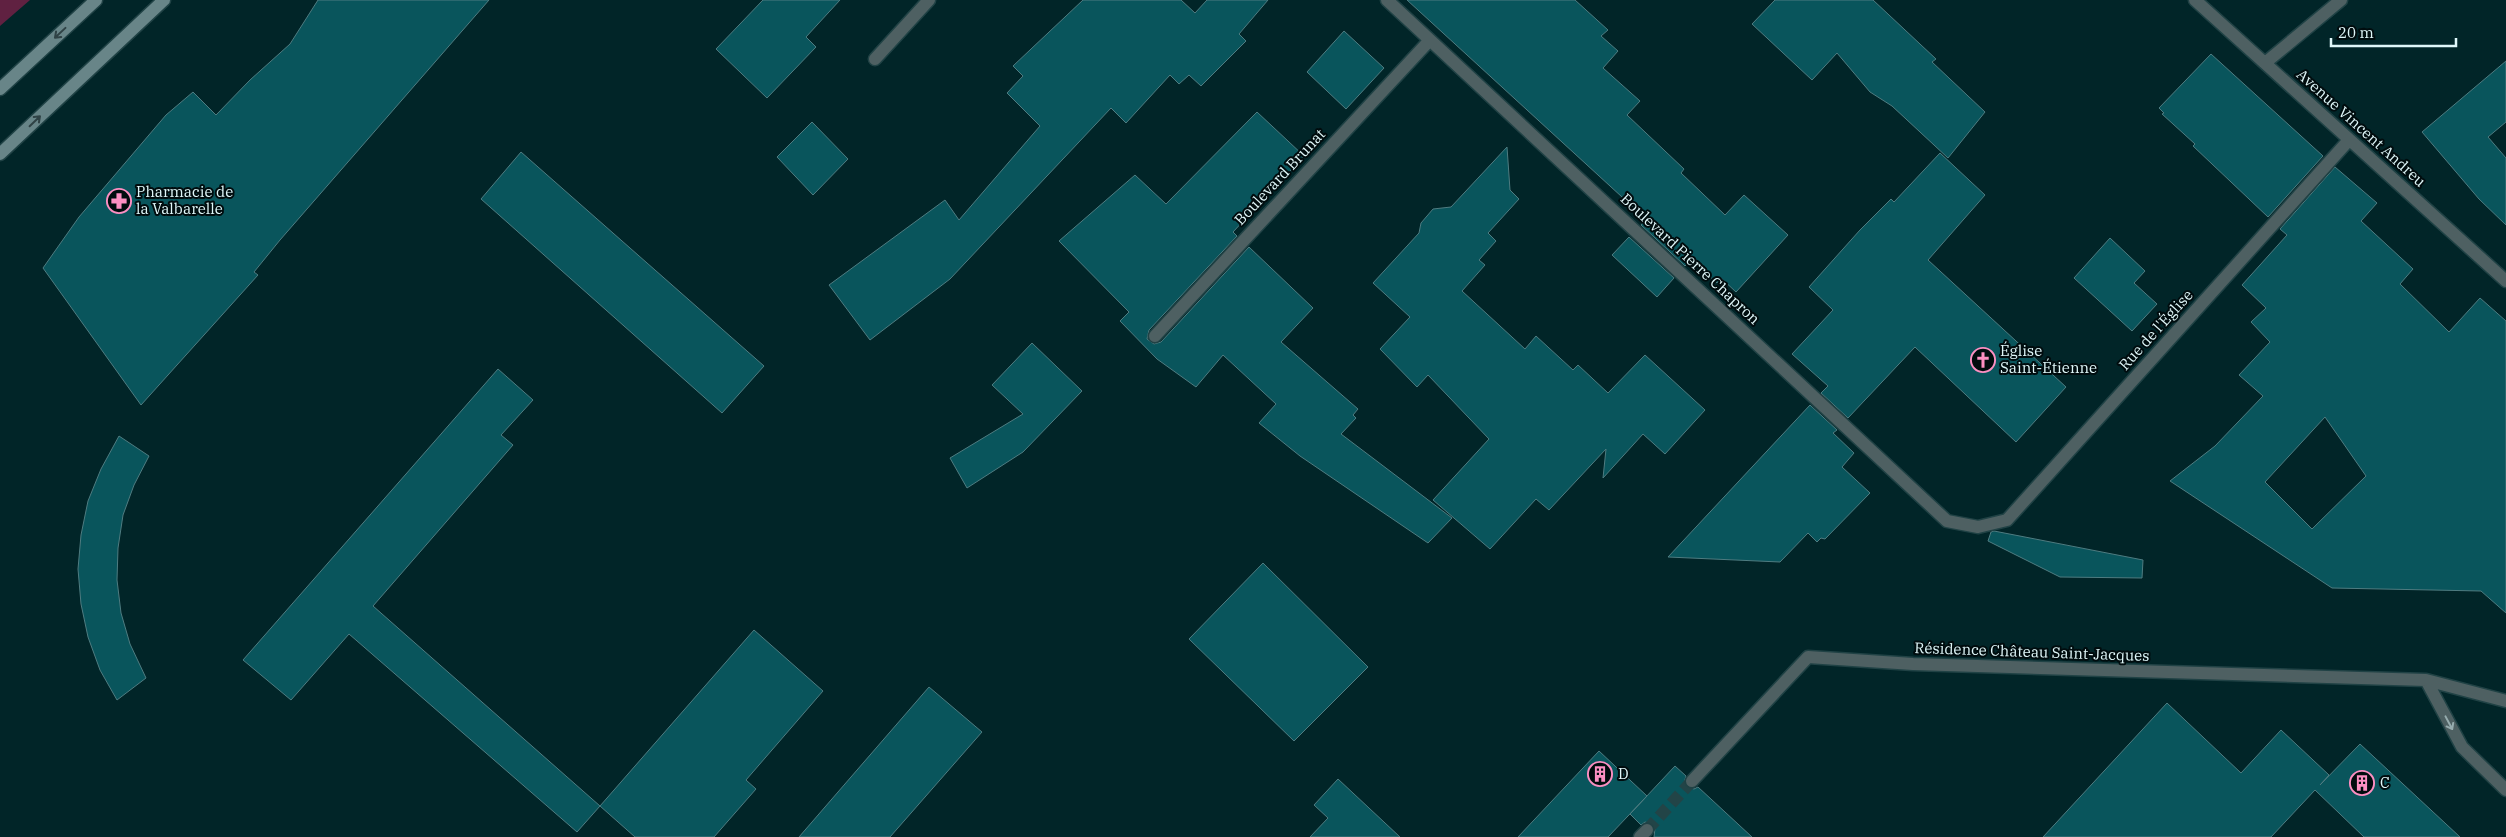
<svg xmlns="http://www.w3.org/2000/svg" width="2506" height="837" font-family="'IBM Plex Serif',serif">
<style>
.green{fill:#602141}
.building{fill:#09555c;stroke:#4f7c81;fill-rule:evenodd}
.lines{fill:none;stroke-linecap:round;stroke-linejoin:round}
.street-tunnel{stroke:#224447;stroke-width:12;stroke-dasharray:12 6;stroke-linecap:butt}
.street-casing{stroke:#204245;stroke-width:15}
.secondary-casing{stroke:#204245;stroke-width:15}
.street{stroke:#4e6062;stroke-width:12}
.secondary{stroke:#688588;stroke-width:12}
.oneway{stroke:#2f4245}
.oneway2{stroke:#96acae}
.labels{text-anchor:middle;stroke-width:4;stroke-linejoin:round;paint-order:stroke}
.street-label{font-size:15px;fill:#dff7f9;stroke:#000c0e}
.poi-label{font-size:15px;fill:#dff7f9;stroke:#000c0e;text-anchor:start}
</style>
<rect width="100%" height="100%" fill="#012528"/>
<path class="green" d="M 0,0 L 30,0 L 0,26 Z"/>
<path class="building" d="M 318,0 L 489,0 L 280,240 L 254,272 L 258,275 L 141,405 L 43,268 L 79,217 L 166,115 L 193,92 L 216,115 L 250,80 L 290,44 Z
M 763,0 L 840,0 L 806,37 L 816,47 L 767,98 L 716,49 Z
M 1083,0 L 1181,0 L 1195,13 L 1207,0 L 1268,0 L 1239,34 L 1246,41 L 1201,86 L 1189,75 L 1179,84 L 1170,75 L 1126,123 L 1111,108 L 950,279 L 870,340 L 829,285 L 945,200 L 959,220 L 1040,126 L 1007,93 L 1023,76 L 1013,66 Z
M 1407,0 L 1575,0 L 1608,30 L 1601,36 L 1618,51 L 1603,68 L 1640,101 L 1627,115 L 1684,169 L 1681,173 L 1725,215 L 1744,195 L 1788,235 L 1736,292 L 1721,278 L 1717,283 L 1691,260 L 1685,266 L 1641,225 L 1646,219 Z
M 1775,0 L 1873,0 L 1936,59 L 1932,62 L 1985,112 L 1948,158 L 1892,106 L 1870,92 L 1837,53 L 1812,80 L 1752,24 Z
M 1344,31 L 1384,68 L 1346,109 L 1307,72 Z
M 2211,54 L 2323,156 L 2268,217 L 2193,146 L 2195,144 L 2162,114 L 2164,113 L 2159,108 Z
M 2506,61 L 2506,122 L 2488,137 L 2506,158 L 2506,225 L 2479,199 L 2422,132 Z
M 1257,112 L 1304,156 L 1233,232 L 1237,236 L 1149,330 L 1147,339 L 1154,344 L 1161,342 L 1249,247 L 1313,308 L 1281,342 L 1358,409 L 1353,415 L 1356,418 L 1341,434 L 1452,518 L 1428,543 L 1300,456 L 1259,423 L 1276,404 L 1223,355 L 1196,387 L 1157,359 L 1120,321 L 1129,312 L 1059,241 L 1135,175 L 1166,204 Z
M 812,122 L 848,159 L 813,195 L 777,157 Z
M 1507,147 L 1510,190 L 1519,199 L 1488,233 L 1496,241 L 1479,260 L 1485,265 L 1462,291 L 1525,349 L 1536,336 L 1573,370 L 1578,365 L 1608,393 L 1645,355 L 1705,410 L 1665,454 L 1643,434 L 1603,478 L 1606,449 L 1549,510 L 1536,499 L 1490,549 L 1433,500 L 1489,439 L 1428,375 L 1417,387 L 1380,349 L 1410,317 L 1373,283 L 1419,233 L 1421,223 L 1433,209 L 1451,207 Z
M 521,152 L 764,366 L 722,413 L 481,199 Z
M 1940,153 L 1985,195 L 1928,260 L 2066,387 L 2016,442 L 1915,347 L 1848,418 L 1821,393 L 1828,386 L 1792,354 L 1833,310 L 1809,287 L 1860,230 L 1891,199 L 1894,202 Z
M 2335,167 L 2377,203 L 2361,221 L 2413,269 L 2400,284 L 2449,332 L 2480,298 L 2506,321 L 2506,613 L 2481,591 L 2332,588 L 2170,481 L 2215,446 L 2263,396 L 2239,375 L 2270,342 L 2251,322 L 2266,308 L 2242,285 L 2287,235 L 2280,229 ZM 2325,417 L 2366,476 L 2312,529 L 2265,482 Z
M 1629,237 L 1674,278 L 1657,297 L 1612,255 Z
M 2110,238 L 2145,271 L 2134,283 L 2157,304 L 2132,331 L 2074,278 Z
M 1032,343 L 1082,391 L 1023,452 L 967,488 L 950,458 L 1023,414 L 992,385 Z
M 498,369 L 533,400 L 501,435 L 513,445 L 373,606 L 600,806 L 577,832 L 349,634 L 291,700 L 243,660 Z
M 1810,405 L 1837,430 L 1833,433 L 1854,453 L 1842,467 L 1870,493 L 1825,539 L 1821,538 L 1817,542 L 1808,533 L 1780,562 L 1668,557 Z
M 119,436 L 149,456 L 134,485 L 123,515 L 118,548 L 117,580 L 121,613 L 130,644 L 146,678 L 117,700 L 100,670 L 88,637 L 81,604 L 78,569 L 81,535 L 88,501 L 101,469 Z
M 1994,531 L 2143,560 L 2142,578 L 2060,577 L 1988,541 L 1991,532 Z
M 1263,563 L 1368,667 L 1294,741 L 1189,639 Z
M 754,630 L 823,691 L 746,780 L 756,789 L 714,837 L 635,837 L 600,806 Z
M 929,687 L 982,732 L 890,837 L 799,837 Z
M 2167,703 L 2241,773 L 2281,730 L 2329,775 L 2320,785 L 2360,744 L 2460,837 L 2364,837 L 2315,790 L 2271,837 L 2043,837 Z
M 1599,751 L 1647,796 L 1608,837 L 1518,837 Z
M 1675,766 L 1686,776 L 1684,783 L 1687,787 L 1694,789 L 1698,787 L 1752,837 L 1654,837 L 1655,828 L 1652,824 L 1645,822 L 1641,825 L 1630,814 Z
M 1338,779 L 1400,837 L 1310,837 L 1328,818 L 1314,805 Z"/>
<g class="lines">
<path class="street-tunnel" d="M 1647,830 L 1692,781"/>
<defs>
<path id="street" d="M 1387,0 L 1947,521 L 1978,527 L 2007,520 L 2349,140
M 2195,0 L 2506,281
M 875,59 L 929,0
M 2265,63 L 2341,0
M 1155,336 L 1430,40
M 2426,680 L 2462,747 L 2506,790
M 1692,781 L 1808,657 L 1913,664 L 2426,680 L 2506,701
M 1640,837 L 1647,830"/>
<path id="secondary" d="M 0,89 L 96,0
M 0,154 L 164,0"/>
</defs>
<use href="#street" class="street-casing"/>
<use href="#secondary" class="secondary-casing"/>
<use href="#street" class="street"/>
<use href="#secondary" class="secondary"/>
</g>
<defs><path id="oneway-shaft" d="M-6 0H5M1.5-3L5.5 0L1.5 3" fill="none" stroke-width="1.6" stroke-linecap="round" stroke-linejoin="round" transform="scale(1.25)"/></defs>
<g class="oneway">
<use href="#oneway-shaft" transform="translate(60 33) rotate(137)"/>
<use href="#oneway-shaft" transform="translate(35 121) rotate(-44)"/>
</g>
<use class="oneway2" href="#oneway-shaft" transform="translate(2449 723) rotate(62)"/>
<defs>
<symbol id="pharmacy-ring" viewBox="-11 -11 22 22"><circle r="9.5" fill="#000c0e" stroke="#fc8fc2" stroke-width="1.5"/><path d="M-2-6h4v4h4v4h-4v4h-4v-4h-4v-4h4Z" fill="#fc8fc2"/></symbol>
<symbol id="church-ring" viewBox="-11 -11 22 22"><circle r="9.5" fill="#000c0e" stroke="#fc8fc2" stroke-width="1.5"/><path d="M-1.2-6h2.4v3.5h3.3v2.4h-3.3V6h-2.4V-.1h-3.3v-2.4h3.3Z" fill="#fc8fc2"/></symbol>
<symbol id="building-ring" viewBox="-11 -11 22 22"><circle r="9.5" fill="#000c0e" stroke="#fc8fc2" stroke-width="1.5"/><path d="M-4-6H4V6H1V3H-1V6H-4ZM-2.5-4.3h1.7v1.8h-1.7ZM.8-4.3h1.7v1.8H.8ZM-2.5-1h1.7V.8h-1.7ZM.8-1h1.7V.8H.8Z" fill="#fc8fc2"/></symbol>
</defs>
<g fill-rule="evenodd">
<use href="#pharmacy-ring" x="105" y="187" width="28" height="28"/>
<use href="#church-ring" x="1969" y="346" width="28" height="28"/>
<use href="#building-ring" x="1586" y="760" width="28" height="28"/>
<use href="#building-ring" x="2348" y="769" width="28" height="28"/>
</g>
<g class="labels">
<g class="street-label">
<text transform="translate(2361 128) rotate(42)" y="5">Avenue Vincent Andreu</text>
<text transform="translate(1280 177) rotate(-47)" y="5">Boulevard Brunat</text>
<text transform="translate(1690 259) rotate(43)" y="5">Boulevard Pierre Chapron</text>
<text transform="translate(2156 330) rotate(-48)" y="5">Rue de l'Église</text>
<text transform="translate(2032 652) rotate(2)" y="5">Résidence Château Saint-Jacques</text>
</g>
<g class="poi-label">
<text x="136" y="197">Pharmacie de<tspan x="136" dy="17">la Valbarelle</tspan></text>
<text x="2000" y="356">Église<tspan x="2000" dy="17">Saint-Étienne</tspan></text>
<text x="1618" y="779">D</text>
<text x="2380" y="788">C</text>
</g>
</g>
<path d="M2331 38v8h125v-8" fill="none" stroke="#dff7f9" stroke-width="2.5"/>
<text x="2338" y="38" font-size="15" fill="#dff7f9" stroke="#000c0e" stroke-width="4" paint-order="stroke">20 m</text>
</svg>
